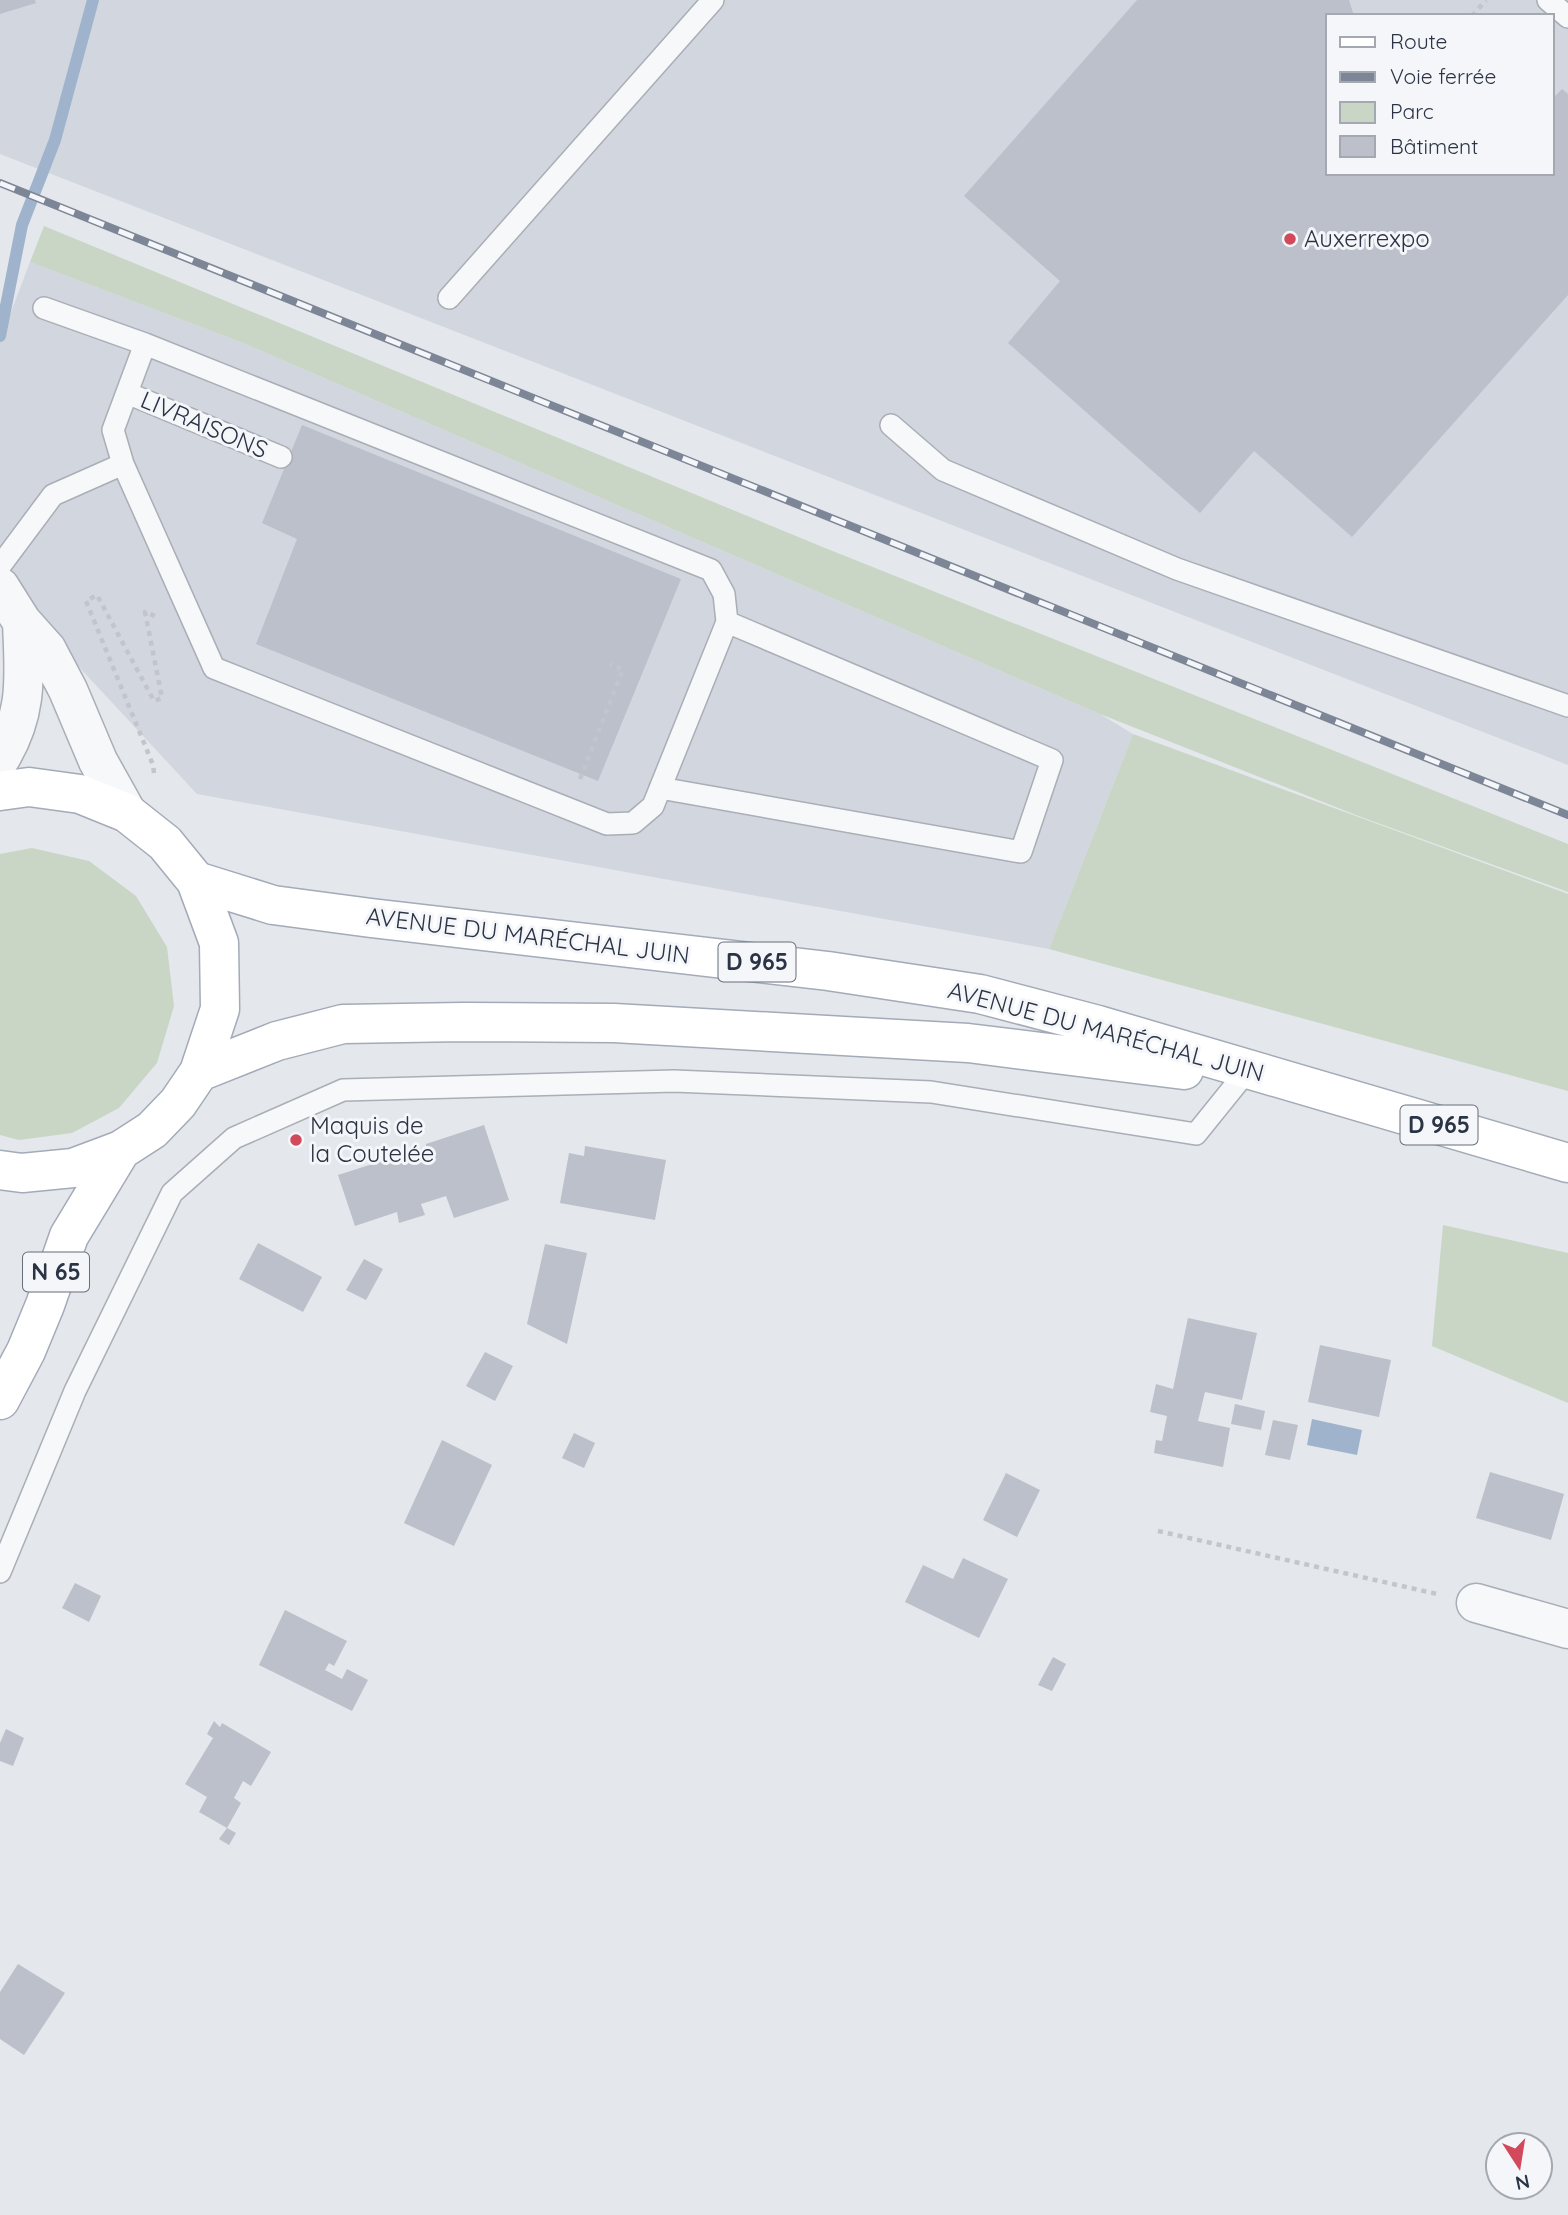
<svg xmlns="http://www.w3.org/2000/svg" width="1568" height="2215" font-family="Quicksand,sans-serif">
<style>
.built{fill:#d2d6de;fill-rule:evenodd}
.green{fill:#c9d6c5}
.water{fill:#9fb4cc}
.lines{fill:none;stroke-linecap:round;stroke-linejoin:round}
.stream{stroke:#9fb4cc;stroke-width:12}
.building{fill:#bbc0ca}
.lane-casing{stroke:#a9aeb7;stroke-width:24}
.street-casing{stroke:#a9aeb7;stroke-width:41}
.primary-casing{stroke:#a3abb8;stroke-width:41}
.path{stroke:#c2c5cb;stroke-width:4.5;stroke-dasharray:5 5;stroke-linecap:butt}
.lane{stroke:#f7f8fa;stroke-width:21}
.street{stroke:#f7f8fa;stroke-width:38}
.primary{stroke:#fff;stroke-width:38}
.rail-casing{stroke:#7d8696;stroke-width:8}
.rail{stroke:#f4f6f9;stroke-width:5;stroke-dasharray:16;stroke-linecap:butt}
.poi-dot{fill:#d1495b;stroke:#f4f6f9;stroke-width:2.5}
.labels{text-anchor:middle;stroke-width:6;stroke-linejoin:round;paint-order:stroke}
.shield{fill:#f4f6f9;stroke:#676e7b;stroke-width:2}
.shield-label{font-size:23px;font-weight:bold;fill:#2b3445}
.poi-label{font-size:24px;fill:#2b3445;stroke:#f4f6f9;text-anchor:start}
.street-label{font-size:24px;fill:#2b3445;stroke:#f4f6f9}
</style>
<rect width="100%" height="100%" fill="#e4e7ec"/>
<path class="built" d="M 0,0 L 1568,0 L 1568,765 L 0,154 ZM 1328,16 L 1552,16 L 1552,173 L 1328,173 Z
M 30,262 L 243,343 L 1100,714 L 1133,734 L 1049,949 L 197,794 L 0,582 L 0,341 Z"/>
<path class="green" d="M 44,226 L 825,548 L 1568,844 L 1568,892 L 1361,817 L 1100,714 L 243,343 L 30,262 Z
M 1133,734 L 1568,894 L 1568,1091 L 1049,949 Z
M 32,848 L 89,861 L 136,896 L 167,947 L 174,1006 L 157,1063 L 119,1108 L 72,1133 L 19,1140 L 0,1135 L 0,854 Z
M 1443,1225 L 1568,1253 L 1568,1403 L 1432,1346 Z"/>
<path class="water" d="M 1312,1419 L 1362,1430 L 1357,1455 L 1307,1445 Z"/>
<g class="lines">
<path class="stream" d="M 0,336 L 22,225 L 55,140 L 93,0"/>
</g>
<path class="building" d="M 0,0 L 35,0 L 36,3 L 0,14 Z
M 1137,0 L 1349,0 L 1354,16 L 1328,16 L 1328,173 L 1552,173 L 1552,99 L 1562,89 L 1568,94 L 1568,295 L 1352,537 L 1254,451 L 1200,513 L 1008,343 L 1060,281 L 964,196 Z
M 302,425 L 681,579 L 598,781 L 256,644 L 297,539 L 262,523 Z
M 484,1125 L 509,1200 L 454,1218 L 446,1196 L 421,1204 L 425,1215 L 399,1223 L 397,1212 L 355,1226 L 338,1175 L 426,1147 L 426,1144 Z
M 585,1146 L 666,1160 L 655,1220 L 560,1203 L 569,1153 L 584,1156 Z
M 258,1243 L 322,1277 L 303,1312 L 239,1279 Z
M 545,1244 L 587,1253 L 567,1344 L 527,1324 Z
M 364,1259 L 383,1269 L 366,1300 L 346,1290 Z
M 1188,1318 L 1257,1333 L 1242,1400 L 1205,1392 L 1198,1421 L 1230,1428 L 1223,1467 L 1154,1453 L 1156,1440 L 1162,1441 L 1167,1416 L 1150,1412 L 1156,1384 L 1173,1389 Z
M 1320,1345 L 1391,1360 L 1379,1417 L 1308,1402 Z
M 485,1352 L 513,1366 L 495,1401 L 466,1386 Z
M 1235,1404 L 1265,1411 L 1261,1430 L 1231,1424 Z
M 1273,1420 L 1298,1425 L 1290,1460 L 1265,1455 Z
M 574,1433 L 595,1443 L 584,1468 L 562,1458 Z
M 442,1440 L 492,1465 L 454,1546 L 404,1523 Z
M 1490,1472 L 1564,1494 L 1551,1540 L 1476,1518 Z
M 1006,1473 L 1040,1490 L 1017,1537 L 983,1520 Z
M 963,1558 L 1008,1579 L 979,1638 L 905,1602 L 923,1565 L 953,1579 Z
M 75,1583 L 101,1596 L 89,1622 L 62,1608 Z
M 285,1610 L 347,1641 L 334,1666 L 329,1663 L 325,1670 L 342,1679 L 347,1669 L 368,1680 L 352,1711 L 259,1665 Z
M 1053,1657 L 1066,1664 L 1052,1691 L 1038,1685 Z
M 214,1721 L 220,1727 L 222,1723 L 271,1752 L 251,1786 L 243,1781 L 234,1798 L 241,1803 L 227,1828 L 199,1812 L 207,1797 L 185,1784 L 213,1738 L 207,1734 Z
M 6,1729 L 24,1738 L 13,1766 L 0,1761 L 0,1743 Z
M 227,1828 L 236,1833 L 229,1845 L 219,1839 Z
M 18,1964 L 65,1993 L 24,2055 L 0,2039 L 0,1992 Z"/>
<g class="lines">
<defs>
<path id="lane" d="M 1548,0 L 1568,17
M 449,298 L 713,0
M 44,308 L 145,344 L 711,570 L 724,594 L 727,622 L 653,806 L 633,823 L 607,824 L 214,668 L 123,464 L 113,430 L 145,344
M 127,393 L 281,457
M 891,425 L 943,470 L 1177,569 L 1568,706
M 0,566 L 53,495 L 123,464
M 660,788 L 1021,852 L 1052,760 L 727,622
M 0,1572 L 75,1391 L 172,1193 L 234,1138 L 343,1090 L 674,1081 L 931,1092 L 1196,1134 L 1242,1077"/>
<path id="street" d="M 0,587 L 22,622 L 47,650 L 68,690 L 98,761 L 127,813
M 0,759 C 29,712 24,675 22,622
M 1476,1603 L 1568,1629"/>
<path id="primary" d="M 0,791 L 29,787 L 80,794 L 127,813 L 165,843 L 196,881 L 219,943 L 220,1009 L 199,1072 L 178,1103 L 152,1130 L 121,1150 L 73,1168 L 22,1173 L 0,1170
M 196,881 L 273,905 L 371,918 L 828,971 L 980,994 L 1098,1025 L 1568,1163
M 199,1072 L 277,1041 L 343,1024 L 463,1022 L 614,1023 L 968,1043 L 1184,1070
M 0,1400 L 26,1351 L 45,1305 L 69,1236 L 121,1150"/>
</defs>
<use href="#lane" class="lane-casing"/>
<use href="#street" class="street-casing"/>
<use href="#primary" class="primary-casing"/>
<path class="path" d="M 1472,16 L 1486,0
M 154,773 L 153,765 L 86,601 L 97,595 L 154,701 L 162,698 L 145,612 L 155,616
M 580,779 L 623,669 L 610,664
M 1158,1531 L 1437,1594"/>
<use href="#lane" class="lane"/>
<use href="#street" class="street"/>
<use href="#primary" class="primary"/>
<defs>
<path id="rail" d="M 0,183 L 1568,815"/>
</defs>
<use href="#rail" class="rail-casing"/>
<use href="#rail" class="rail"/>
</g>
<g class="poi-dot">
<circle cx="1290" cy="239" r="7"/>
<circle cx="296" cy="1140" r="7"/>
</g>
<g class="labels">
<g class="shield">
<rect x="718.5" y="942.5" width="77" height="39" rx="5"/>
<rect x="1400.5" y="1105.5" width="77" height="39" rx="5"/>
<rect x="23" y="1252.5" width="66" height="39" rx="5"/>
</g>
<g class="shield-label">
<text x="757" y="970">D 965</text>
<text x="1439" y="1133">D 965</text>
<text x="56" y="1280">N 65</text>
</g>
<g class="poi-label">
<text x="1304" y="247">Auxerrexpo</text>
<text x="310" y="1134">Maquis de<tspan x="310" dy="28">la Coutelée</tspan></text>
</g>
<g class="street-label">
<text transform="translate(204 425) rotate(23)" y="8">LIVRAISONS</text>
<text transform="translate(528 936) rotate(7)" y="8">AVENUE DU MARÉCHAL JUIN</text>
<text transform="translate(1106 1032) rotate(15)" y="8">AVENUE DU MARÉCHAL JUIN</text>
</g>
</g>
<rect x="1326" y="14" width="228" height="161" fill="#f4f6f9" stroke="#a4a8b1" stroke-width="2"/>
<rect x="1340" y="37" width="35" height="10" fill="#ffffff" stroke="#a4a8b1" stroke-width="2"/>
<text x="1390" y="49" font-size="21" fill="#2b3445">Route</text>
<rect x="1340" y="72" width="35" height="10" fill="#7d8696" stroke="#a4a8b1" stroke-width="2"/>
<text x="1390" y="84" font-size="21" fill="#2b3445">Voie ferrée</text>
<rect x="1340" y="102" width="35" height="21" fill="#c9d6c5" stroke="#a4a8b1" stroke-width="2"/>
<text x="1390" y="119" font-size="21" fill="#2b3445">Parc</text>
<rect x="1340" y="136" width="35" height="21" fill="#bbc0ca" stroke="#a4a8b1" stroke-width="2"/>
<text x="1390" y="154" font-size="21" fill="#2b3445">Bâtiment</text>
<g transform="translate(1519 2166) rotate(168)"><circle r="33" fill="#f4f6f9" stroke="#a4a8b1" stroke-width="2"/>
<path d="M0-5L12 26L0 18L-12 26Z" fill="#d1495b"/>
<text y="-10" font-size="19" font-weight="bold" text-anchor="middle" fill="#2b3445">N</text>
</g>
</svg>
